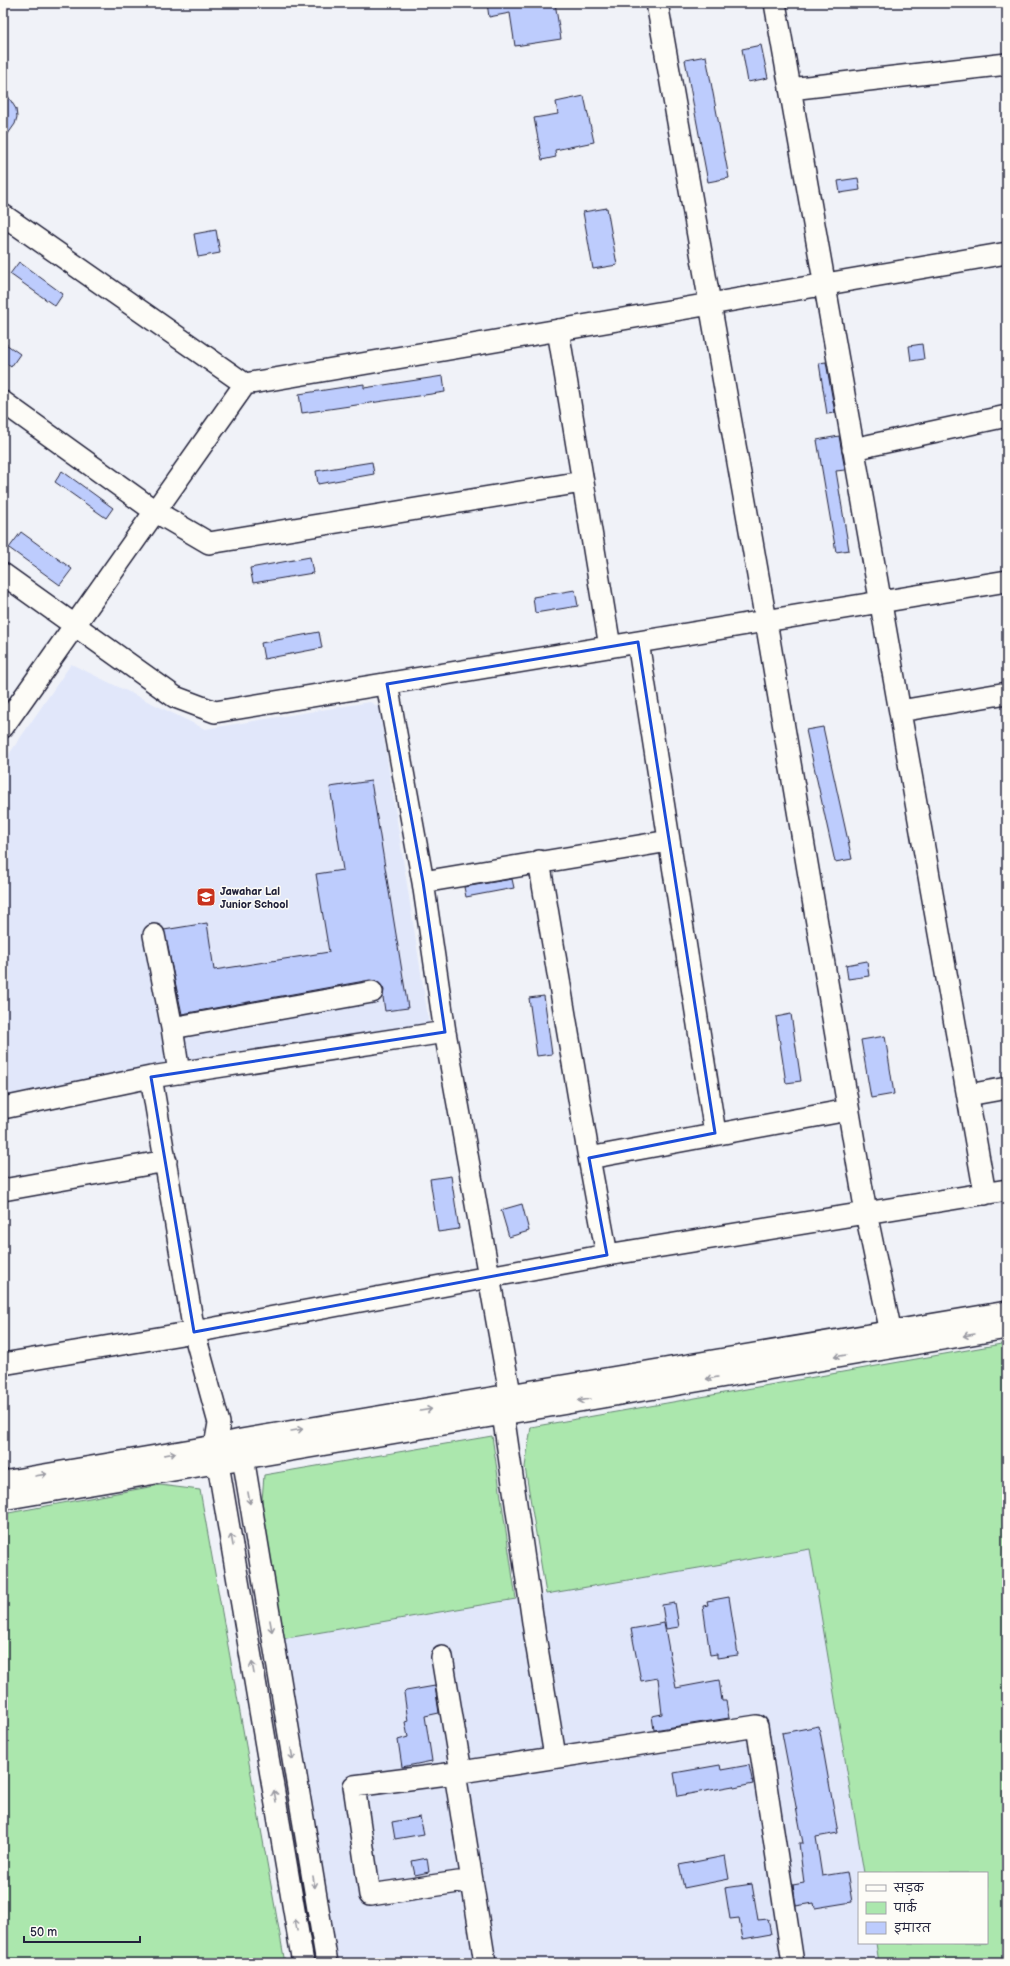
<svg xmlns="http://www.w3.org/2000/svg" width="1010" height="1966" font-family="'Balsamiq Sans','Playpen Sans Deva',sans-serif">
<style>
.built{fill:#e1e7fa}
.green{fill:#abe7ad;stroke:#668474}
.building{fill:#bdccfd;stroke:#22223b}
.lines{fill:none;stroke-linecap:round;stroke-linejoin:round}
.minor-casing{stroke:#22223b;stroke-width:24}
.minor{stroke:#fdfcf7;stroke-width:21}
.oneway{stroke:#9a9aa2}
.marked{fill:none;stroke:#1d4ed8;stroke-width:3;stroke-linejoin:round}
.labels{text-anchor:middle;stroke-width:3;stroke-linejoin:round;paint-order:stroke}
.poi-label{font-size:11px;font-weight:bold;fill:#22223b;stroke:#fdfcf7;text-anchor:start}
</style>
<rect width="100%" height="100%" fill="#f0f2f8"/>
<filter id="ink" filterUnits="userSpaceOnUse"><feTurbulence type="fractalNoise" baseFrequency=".025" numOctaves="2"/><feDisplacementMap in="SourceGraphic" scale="8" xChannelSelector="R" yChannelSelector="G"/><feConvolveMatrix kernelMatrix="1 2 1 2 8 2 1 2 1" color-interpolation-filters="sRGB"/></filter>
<g filter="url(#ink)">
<path class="built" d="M 71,664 L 205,729 L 370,702 L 379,707 L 430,1030 L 3,1098 L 3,763 Z
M 810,1549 L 864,1873 L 859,1873 L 859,1943 L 876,1943 L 879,1963 L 337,1963 L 275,1640 Z"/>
<path class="green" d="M 1007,1343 L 1007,1963 L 879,1963 L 876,1943 L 987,1943 L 987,1873 L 864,1873 L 810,1549 L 546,1594 L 525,1467 L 531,1427 Z
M 492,1436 L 516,1599 L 275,1640 L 261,1513 L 264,1475 Z
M 160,1485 L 200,1490 L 285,1963 L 3,1963 L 3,1514 Z"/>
<path class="building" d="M 487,3 L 555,3 L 561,39 L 515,46 L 510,13 L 489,17 Z
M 761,45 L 768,78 L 748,82 L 742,49 Z
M 706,56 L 729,178 L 708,182 L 685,60 Z
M 3,88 L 16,109 L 17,117 L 15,124 L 3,141 Z
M 584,96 L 594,142 L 555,150 L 556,157 L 542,160 L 534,118 L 558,114 L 556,102 Z
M 858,178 L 860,190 L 840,193 L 838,181 Z
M 607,208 L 617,265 L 593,269 L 583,212 Z
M 216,230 L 220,253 L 198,257 L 194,234 Z
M 19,262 L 63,294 L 55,306 L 10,274 Z
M 3,342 L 20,354 L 11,367 L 3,361 Z
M 922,344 L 924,359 L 911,361 L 909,346 Z
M 826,362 L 835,413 L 827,414 L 819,363 Z
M 443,376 L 445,392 L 302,413 L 299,394 L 364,384 L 364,388 Z
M 839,436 L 845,470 L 836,471 L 849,550 L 836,552 L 817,440 Z
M 372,462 L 374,474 L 318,484 L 316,471 Z
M 62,471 L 113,508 L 106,518 L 55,482 Z
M 21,532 L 72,569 L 60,585 L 9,548 Z
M 310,557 L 313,573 L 253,583 L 250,568 Z
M 575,590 L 578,606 L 535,613 L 533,597 Z
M 319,632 L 322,648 L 264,659 L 261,643 Z
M 823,727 L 852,859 L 835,862 L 806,730 Z
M 371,781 L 408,1008 L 385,1011 L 383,997 L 384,990 L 381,985 L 376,981 L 370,980 L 182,1014 L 164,930 L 207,923 L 214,970 L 329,952 L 316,874 L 343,870 L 330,787 Z
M 512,879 L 514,888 L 466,897 L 464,887 Z
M 867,961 L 869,976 L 848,979 L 846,965 Z
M 544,996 L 552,1054 L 537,1056 L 529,998 Z
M 791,1014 L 801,1081 L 786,1083 L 776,1017 Z
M 885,1036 L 894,1094 L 871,1098 L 861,1040 Z
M 451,1176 L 459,1229 L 438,1232 L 430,1179 Z
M 522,1204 L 529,1231 L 509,1237 L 501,1210 Z
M 729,1597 L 738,1655 L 717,1658 L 717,1654 L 710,1655 L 703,1606 L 708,1605 L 707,1601 Z
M 675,1603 L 679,1627 L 666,1629 L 662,1605 Z
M 664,1623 L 676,1688 L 719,1680 L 722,1701 L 726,1701 L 729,1718 L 654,1730 L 652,1716 L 662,1714 L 658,1678 L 641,1681 L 631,1629 Z
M 435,1686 L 439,1713 L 425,1716 L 432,1761 L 402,1767 L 398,1740 L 408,1737 L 405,1722 L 408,1721 L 404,1693 L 406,1691 Z
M 819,1726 L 838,1833 L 816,1837 L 822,1876 L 847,1872 L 852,1902 L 815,1908 L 814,1903 L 796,1906 L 793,1885 L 804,1883 L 799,1843 L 803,1843 L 782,1733 Z
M 720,1765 L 721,1770 L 749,1765 L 753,1784 L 734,1788 L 733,1786 L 678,1796 L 674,1773 Z
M 420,1817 L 424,1834 L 395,1839 L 392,1822 Z
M 725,1856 L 729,1879 L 684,1888 L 679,1865 Z
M 427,1858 L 429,1872 L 415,1875 L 412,1861 Z
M 752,1884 L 758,1920 L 768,1919 L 771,1934 L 743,1939 L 739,1918 L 730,1919 L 725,1888 Z"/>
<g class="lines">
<defs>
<path id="minor" d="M 657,3 L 766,621 L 866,1213 L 894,1347
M 775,3 L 985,1194
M 790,89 L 1007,64
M 3,215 L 245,384
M 558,330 L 610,647
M 3,402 L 156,512 L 209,543 L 582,482
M 853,449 L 1007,416
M 3,574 L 175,697 L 215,712 L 1007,581
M 638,642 L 715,1133
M 387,684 L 423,882 L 445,1032 L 513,1410
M 900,711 L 1007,693
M 3,727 L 245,384 L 1007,253
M 539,861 L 589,1158 L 607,1255
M 423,882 L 669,841
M 154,935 L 172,1028
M 179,1073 L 172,1028 L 372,992
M 151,1077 L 194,1332 L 219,1423 L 215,1446 L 303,1963
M 968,1095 L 1007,1088
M 3,1108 L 151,1077 L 445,1032
M 589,1158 L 848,1110
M 3,1190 L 166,1161
M 3,1364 L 194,1332 L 607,1255 L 1007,1190
M 501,1400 L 535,1636 L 555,1756
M 241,1445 L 327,1963
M 3,1482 L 215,1446 L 241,1440 L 1007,1312
M 3,1499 L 1007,1328
M 442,1657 L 461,1772
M 455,1773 L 485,1963
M 472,1880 L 370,1895 L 354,1786 L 455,1773 L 757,1726 L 793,1963"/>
</defs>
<use href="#minor" class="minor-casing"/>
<use href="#minor" class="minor"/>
</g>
<defs><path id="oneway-shaft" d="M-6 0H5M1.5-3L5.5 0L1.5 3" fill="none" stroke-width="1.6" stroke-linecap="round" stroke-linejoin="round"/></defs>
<g class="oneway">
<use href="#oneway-shaft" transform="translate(969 1335) rotate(170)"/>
<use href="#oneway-shaft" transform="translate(840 1356) rotate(170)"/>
<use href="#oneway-shaft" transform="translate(712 1378) rotate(170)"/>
<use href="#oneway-shaft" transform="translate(584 1400) rotate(170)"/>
<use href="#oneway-shaft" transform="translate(426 1410) rotate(-9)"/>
<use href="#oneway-shaft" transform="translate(297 1430) rotate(-9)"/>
<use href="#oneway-shaft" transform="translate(170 1454) rotate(-10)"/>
<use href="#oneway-shaft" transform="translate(41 1475) rotate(-10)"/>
<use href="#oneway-shaft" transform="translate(249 1498) rotate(80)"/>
<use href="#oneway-shaft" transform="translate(232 1540) rotate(-100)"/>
<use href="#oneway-shaft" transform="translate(271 1626) rotate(80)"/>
<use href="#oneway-shaft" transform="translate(253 1668) rotate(-100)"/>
<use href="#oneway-shaft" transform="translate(292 1754) rotate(80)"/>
<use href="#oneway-shaft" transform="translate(275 1796) rotate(-100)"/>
<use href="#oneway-shaft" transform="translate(314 1882) rotate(80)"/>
<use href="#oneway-shaft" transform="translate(296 1925) rotate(-100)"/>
</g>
</g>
<path class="marked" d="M 638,642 L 715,1133 L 589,1158 L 607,1255 L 194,1332 L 151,1077 L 445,1032 L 423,882 L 387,684 Z"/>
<defs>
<symbol id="school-square" viewBox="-11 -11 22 22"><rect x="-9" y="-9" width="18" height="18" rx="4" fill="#c8321e" stroke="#fdfcf7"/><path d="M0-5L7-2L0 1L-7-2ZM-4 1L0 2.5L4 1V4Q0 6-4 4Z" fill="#fff"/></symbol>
</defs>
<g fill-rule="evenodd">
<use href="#school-square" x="195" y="886" width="22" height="22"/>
</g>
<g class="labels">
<g class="poi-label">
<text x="220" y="895">Jawahar Lal<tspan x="220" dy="13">Junior School</tspan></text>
</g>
</g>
<rect width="1010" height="1966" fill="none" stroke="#fdfcf7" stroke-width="16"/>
<rect x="8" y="8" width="994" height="1950" fill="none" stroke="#22223b" stroke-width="1.5" filter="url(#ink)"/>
<rect x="858" y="1872" width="130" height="72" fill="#fdfcf7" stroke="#a5a5ac"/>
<rect x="866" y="1885" width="20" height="6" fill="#fdfcf7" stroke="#a5a5ac"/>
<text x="894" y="1892" font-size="12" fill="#22223b">सड़क</text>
<rect x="866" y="1902" width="20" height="12" fill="#abe7ad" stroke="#a5a5ac"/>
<text x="894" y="1912" font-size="12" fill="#22223b">पार्क</text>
<rect x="866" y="1922" width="20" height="12" fill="#bdccfd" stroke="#a5a5ac"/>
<text x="894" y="1932" font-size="12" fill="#22223b">इमारत</text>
<path d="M24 1936v6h116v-6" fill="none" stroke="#22223b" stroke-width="2"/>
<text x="30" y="1936" font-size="12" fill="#22223b" stroke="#fdfcf7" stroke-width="3" paint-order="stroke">50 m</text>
</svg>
